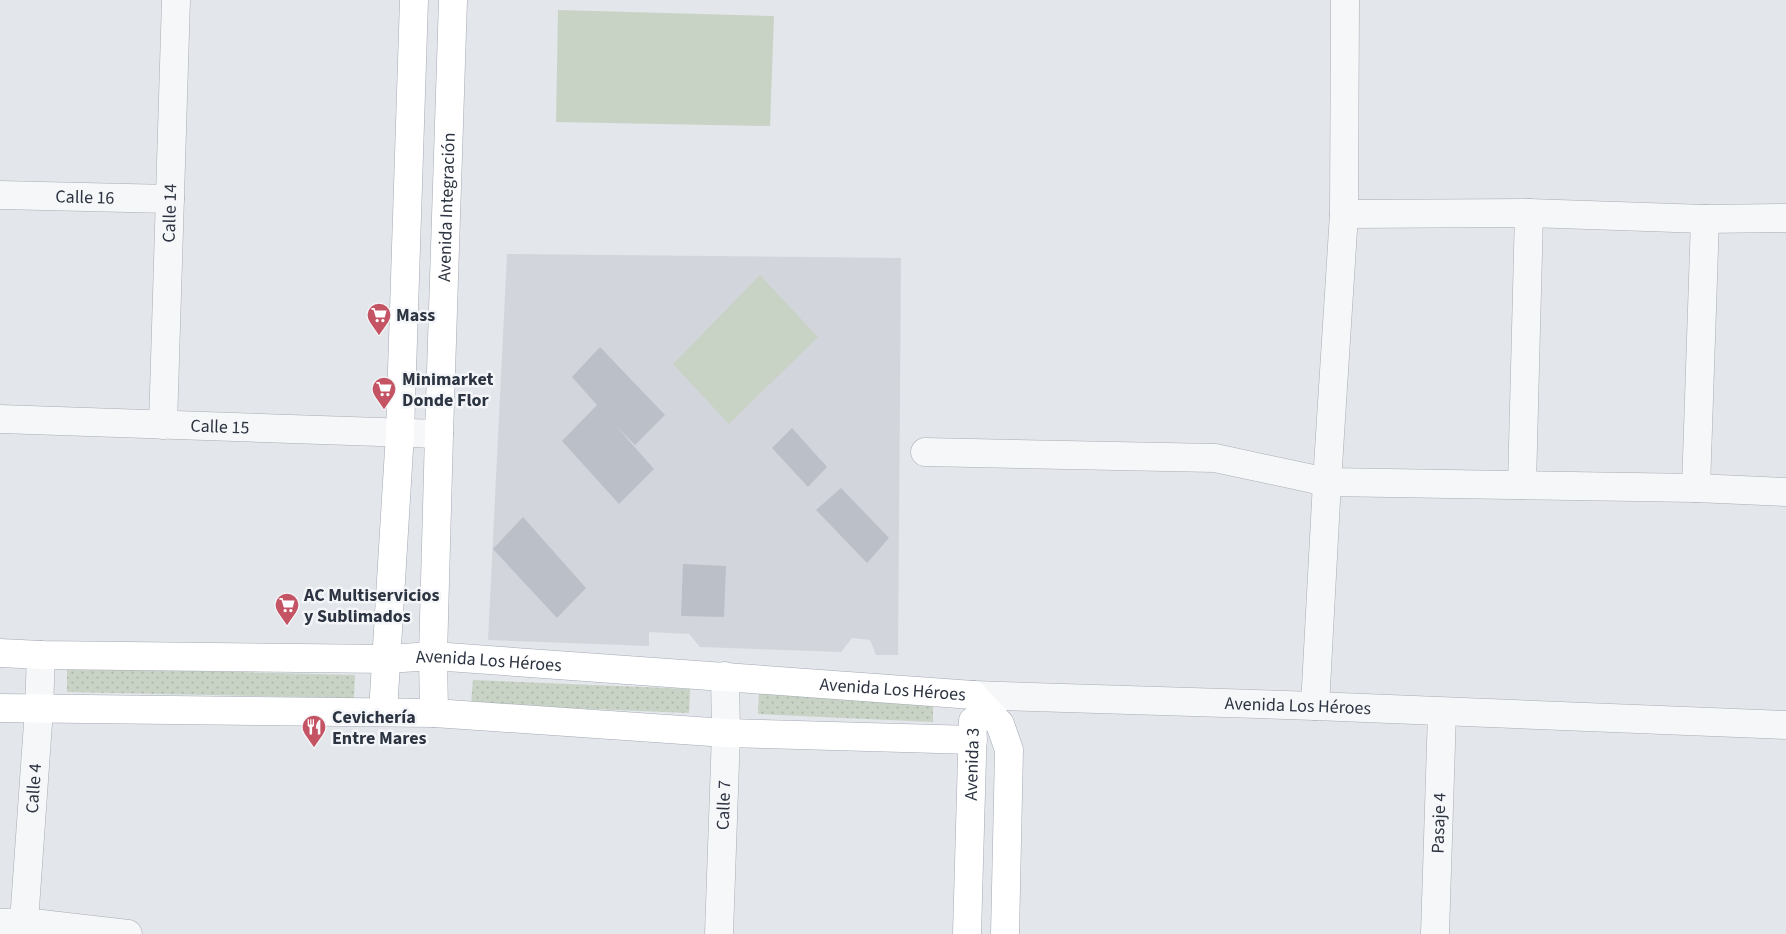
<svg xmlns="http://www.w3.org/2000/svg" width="1786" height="934" font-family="'Source Sans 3',sans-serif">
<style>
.built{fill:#d2d5dc}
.grass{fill:url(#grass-dots)}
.green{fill:#c9d3c5}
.building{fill:#bbbfc7}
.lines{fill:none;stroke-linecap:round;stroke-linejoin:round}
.minor-casing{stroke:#a8adb4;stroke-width:29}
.major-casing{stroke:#a3aab5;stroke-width:29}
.minor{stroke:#f6f7f9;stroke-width:28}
.major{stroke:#fff;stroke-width:28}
.labels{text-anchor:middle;stroke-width:5;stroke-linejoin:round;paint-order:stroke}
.street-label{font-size:18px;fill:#2c3441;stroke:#f3f5f8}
.poi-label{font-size:18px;font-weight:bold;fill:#2c3441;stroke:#f3f5f8;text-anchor:start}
</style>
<defs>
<pattern id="grass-dots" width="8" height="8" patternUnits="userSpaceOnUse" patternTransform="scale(1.25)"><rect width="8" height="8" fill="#c9d3c5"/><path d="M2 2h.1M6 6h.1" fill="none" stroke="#adb6aa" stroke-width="1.8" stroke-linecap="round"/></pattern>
</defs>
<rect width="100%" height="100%" fill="#e3e6ea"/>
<path class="built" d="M 507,254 L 901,258 L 898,655 L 876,655 L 870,640 L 852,638 L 841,652 L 700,647 L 689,634 L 649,632 L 649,646 L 488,640 Z"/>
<path class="grass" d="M 67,668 L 355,675 L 354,698 L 67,692 Z
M 473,680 L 690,689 L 689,713 L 471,704 Z
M 759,690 L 933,697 L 933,722 L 758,714 Z"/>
<path class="green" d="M 558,10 L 774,16 L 770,126 L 556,122 Z
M 760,275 L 818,337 L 729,424 L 673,364 Z"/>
<path class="building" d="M 600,347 L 665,415 L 635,445 L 616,426 L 654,469 L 619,504 L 562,441 L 597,405 L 572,377 Z
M 792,428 L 827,467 L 808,487 L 772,448 Z
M 841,488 L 889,538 L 867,563 L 816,510 Z
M 523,517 L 586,588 L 557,618 L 493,549 Z
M 683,564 L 726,566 L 724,617 L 681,616 Z"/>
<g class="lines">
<defs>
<g id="minor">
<path id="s1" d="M 0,195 L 170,199"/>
<path d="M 1344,214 L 1529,213 L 1705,219 L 1786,218"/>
<path id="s2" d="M 0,419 L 439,434"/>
<path id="s3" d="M 163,425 L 176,0"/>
<path d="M 925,452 L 1215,458 L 1327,482 L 1696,488 L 1786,492"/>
<path d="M 1522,485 L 1529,213"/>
<path d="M 1696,488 L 1705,219"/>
<path id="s4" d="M 973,695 L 1315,706 L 1786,725"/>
<path d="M 1315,706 L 1327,482 L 1344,214 L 1345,0"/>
<path id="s5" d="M 24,922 L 39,709 L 41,655"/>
<path d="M 0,923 L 24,922 L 128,934"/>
<path id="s6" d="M 719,934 L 726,733 L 725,676"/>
<path id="s7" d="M 1435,934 L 1442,712"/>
</g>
<g id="major">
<path id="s8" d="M 0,653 L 41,655 L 387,659 L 433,656 L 973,695"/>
<path d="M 973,695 L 1000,724 L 1009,750 L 1005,934"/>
<path d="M 0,708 L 434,713 L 726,733 L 973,740"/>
<path d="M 383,712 L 400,433 L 414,0"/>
<path id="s9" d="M 434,713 L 433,656 L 439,434 L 453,0"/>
<path id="s10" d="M 967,934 L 973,721"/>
</g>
</defs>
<use href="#minor" class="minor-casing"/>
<use href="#major" class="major-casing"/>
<use href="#minor" class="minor"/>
<use href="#major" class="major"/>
</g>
<defs>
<symbol id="supermarket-pin" viewBox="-11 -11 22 30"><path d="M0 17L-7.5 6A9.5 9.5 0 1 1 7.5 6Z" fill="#c45364" stroke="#f3f5f8"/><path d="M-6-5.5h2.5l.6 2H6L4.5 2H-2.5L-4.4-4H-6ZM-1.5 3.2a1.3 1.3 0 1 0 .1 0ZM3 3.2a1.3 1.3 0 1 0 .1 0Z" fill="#fff"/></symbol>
<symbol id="restaurant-pin" viewBox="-11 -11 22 30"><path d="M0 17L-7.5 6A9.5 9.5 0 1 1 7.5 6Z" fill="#c45364" stroke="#f3f5f8"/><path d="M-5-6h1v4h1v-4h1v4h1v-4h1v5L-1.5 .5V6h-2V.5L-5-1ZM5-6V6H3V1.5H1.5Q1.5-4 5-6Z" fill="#fff"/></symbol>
</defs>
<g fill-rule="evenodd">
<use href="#supermarket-pin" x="365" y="301" width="28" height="38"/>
<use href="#supermarket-pin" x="370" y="375" width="28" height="38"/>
<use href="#supermarket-pin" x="273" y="591" width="28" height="38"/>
<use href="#restaurant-pin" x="300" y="713" width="28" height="38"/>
</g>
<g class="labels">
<g class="street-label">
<text dy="6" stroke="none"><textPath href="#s1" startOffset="85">Calle 16</textPath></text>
<text dy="6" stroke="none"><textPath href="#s9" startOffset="506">Avenida Integración</textPath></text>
<text dy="6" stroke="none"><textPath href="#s3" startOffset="212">Calle 14</textPath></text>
<text dy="6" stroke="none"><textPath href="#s2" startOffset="220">Calle 15</textPath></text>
<text dy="6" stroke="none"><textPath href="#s8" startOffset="489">Avenida Los Héroes</textPath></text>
<text dy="6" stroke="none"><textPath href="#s8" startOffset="894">Avenida Los Héroes</textPath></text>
<text dy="6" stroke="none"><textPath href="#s4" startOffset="325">Avenida Los Héroes</textPath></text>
<text dy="6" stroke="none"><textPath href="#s10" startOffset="170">Avenida 3</textPath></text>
<text dy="6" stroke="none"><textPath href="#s5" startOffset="134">Calle 4</textPath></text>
<text dy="6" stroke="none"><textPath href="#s6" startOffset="129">Calle 7</textPath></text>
<text dy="6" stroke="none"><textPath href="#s7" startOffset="111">Pasaje 4</textPath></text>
</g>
<g class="poi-label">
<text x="396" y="321">Mass</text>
<text x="402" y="385">Minimarket<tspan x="402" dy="21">Donde Flor</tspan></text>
<text x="304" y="601">AC Multiservicios<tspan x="304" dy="21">y Sublimados</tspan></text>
<text x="332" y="723">Cevichería<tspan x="332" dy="21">Entre Mares</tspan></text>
</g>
</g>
</svg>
